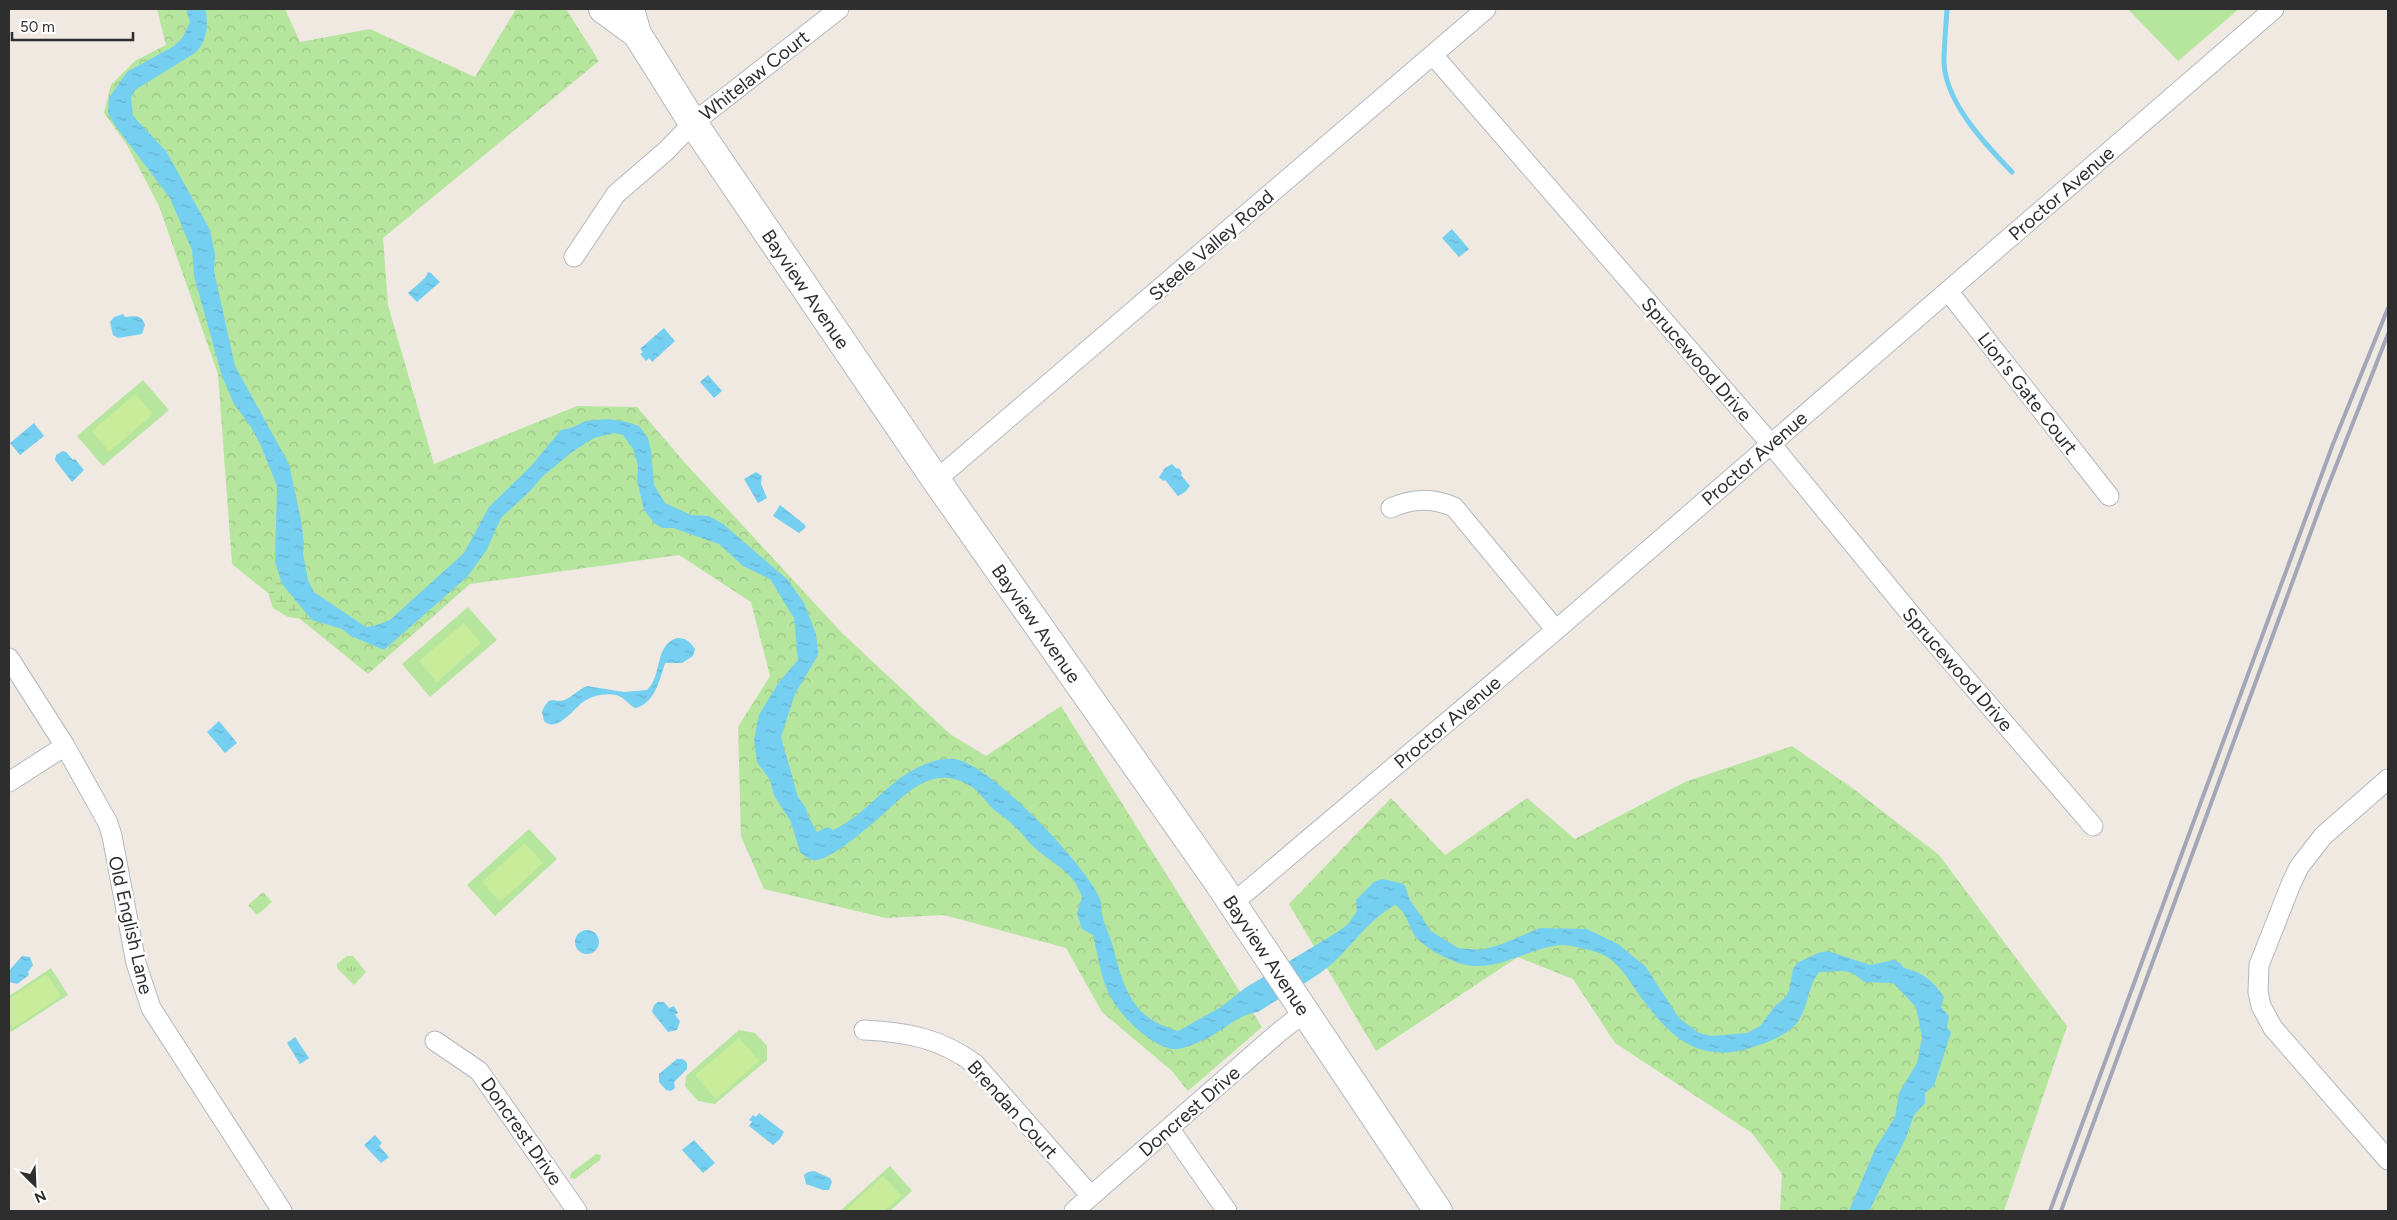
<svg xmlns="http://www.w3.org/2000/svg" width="2397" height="1220" font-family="Figtree,sans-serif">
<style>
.grass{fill:url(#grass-tufts)}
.forest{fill:url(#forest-crowns)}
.wetland{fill:url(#wetland-marsh)}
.park{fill:#b6e59e}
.pitch{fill:#c9ec9a}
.water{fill:url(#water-ripples)}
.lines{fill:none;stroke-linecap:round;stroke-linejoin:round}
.stream{stroke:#75cff0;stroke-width:5}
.street-casing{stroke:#b4b7c1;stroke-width:21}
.secondary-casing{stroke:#b4b7c1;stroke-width:30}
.street{stroke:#fff;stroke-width:19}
.secondary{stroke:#fff;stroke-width:28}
.rail{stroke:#a3a6b8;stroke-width:4}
.labels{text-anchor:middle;stroke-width:5;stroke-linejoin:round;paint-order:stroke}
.street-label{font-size:19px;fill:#2e2e2e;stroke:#fff}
</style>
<defs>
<pattern id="grass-tufts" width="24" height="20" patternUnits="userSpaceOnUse" patternTransform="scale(1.25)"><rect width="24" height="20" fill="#b6e59e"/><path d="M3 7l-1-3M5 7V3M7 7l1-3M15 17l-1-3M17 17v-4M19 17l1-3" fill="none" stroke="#9dc588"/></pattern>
<pattern id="forest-crowns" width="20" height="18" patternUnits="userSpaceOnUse" patternTransform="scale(1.25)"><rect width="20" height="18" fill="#b6e59e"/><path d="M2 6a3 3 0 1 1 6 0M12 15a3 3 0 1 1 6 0" fill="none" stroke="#9dc588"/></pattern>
<pattern id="wetland-marsh" width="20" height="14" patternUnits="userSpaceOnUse" patternTransform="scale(1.25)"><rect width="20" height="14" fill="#b6e59e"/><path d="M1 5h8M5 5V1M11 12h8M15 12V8" fill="none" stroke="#9dc588"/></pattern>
<pattern id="water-ripples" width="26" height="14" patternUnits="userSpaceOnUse" patternTransform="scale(1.25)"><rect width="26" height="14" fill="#75cff0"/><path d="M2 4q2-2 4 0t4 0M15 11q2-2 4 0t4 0" fill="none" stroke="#66b2ce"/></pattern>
</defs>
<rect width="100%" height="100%" fill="#efe9e1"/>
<path class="grass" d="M 263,892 L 272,902 L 257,915 L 248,905 Z
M 347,956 L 353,956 L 366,972 L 354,985 L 337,968 L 337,964 Z
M 596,1154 L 601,1155 L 600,1160 L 575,1179 L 570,1178 L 571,1173 Z"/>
<path class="forest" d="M 157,9 L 285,9 L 300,42 L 370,29 L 475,77 L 516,9 L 566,9 L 599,61 L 383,238 L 388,305 L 434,464 L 577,406 L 637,407 L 686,464 L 842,633 L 950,734 L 986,756 L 1061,706 L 1262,1027 L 1188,1091 L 1172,1071 L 1102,1012 L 1066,948 L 944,915 L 886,918 L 764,889 L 741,836 L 738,727 L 770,676 L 751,602 L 679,555 L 470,584 L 368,674 L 232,564 L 218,374 L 159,206 L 127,145 L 104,113 L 111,85 L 135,61 L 166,45 Z
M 1792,746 L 1855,790 L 1939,855 L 2067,1026 L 2004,1211 L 1780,1211 L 1782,1174 L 1752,1133 L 1615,1043 L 1573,979 L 1518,957 L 1376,1051 L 1289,904 L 1391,798 L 1445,855 L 1527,798 L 1575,839 L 1685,782 Z"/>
<path class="wetland" d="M 275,561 L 282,584 L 312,620 L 288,617 L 273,608 L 269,596 Z"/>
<path class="park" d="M 2128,9 L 2239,9 L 2178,61 Z
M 143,380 L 169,410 L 103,466 L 77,436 Z
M 468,607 L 497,640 L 430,697 L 402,664 Z
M 529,829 L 557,859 L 495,916 L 467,885 Z
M 51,968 L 68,995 L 11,1032 L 9,1028 L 9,996 Z
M 739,1030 L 755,1033 L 767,1046 L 767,1060 L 715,1104 L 698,1101 L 685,1086 L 686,1076 Z
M 890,1166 L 912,1191 L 890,1211 L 840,1211 Z"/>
<path class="pitch" d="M 135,394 L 153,414 L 109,452 L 92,431 Z
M 464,623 L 481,643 L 437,682 L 419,661 Z
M 525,843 L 543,863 L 500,902 L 482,882 Z
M 47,974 L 61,996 L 13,1028 L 9,1021 L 9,999 Z
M 739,1038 L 759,1061 L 716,1099 L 695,1075 Z
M 883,1176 L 902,1196 L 884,1211 L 845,1211 Z"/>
<path class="water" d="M 186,9 L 205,9 C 209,24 207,42 195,53 L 135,90 L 131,98 L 133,116 L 166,151 L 210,230 L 215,254 L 214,271 L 235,366 L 289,464 L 301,520 L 304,544 L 303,554 L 308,580 L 314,592 L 366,627 L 374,626 L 390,620 L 464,553 L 489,507 L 531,466 L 561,430 L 571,428 L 586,421 L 608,419 L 627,422 L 639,426 L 648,438 L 651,450 L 654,485 L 665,503 L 691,515 L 709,516 L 723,524 L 788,580 L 804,603 L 816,634 L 818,655 L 795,694 L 781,737 L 798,797 L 806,808 L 808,816 L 817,832 L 828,827 L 833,830 C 872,813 895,766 944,759 C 949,759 954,758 959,760 C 994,769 1086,865 1100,899 C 1102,904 1101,909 1102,914 C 1104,925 1110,935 1113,947 C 1124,988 1131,1018 1178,1031 L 1221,1007 L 1245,988 L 1339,931 L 1348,924 L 1357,911 L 1356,900 L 1374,882 L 1382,879 L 1401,883 L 1405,886 L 1410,900 L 1431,931 L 1458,948 L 1481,950 L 1502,944 L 1540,928 L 1587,929 L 1618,944 L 1646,967 L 1679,1018 L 1699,1033 L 1711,1036 L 1747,1033 L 1760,1026 L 1775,1006 L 1785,998 L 1789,991 L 1793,969 L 1797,963 L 1818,953 L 1828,951 L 1870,965 L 1894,960 L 1900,963 L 1904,968 C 1923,972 1933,981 1944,997 L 1941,1007 L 1949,1016 L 1947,1027 L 1951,1032 L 1934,1086 L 1925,1093 L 1925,1103 L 1914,1115 L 1906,1138 L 1869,1211 L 1849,1211 L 1875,1149 L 1895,1117 L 1899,1093 L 1917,1063 L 1922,1038 L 1916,1007 L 1893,983 L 1864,982 C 1847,966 1840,972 1819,972 C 1806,988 1809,1011 1794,1026 C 1781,1039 1760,1045 1743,1050 C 1696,1061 1669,1035 1643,1000 C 1631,984 1619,960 1599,953 C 1591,950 1571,945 1562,945 C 1522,948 1491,980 1449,959 C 1438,954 1423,946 1415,936 C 1407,924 1408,913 1395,905 C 1370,919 1353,944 1333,963 C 1315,979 1279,998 1258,1012 C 1235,1015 1222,1033 1201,1041 C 1192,1045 1181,1050 1172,1049 C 1147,1044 1114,1010 1106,987 C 1100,971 1097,952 1093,935 L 1082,929 L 1077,913 L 1082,897 C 1073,868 1046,862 1028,841 C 1023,835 1018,829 1012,824 C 1006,818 998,814 991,807 C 984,799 977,789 967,784 C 930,764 903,797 879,818 C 867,828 826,864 812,860 C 808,859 803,854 800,852 L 791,822 L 774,795 L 770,780 L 757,762 L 754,740 L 759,715 L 779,682 L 798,660 L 794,618 L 770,579 L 743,566 L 719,544 L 673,528 L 662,528 L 654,523 L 644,510 L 637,480 L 638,465 L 633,449 L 623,435 L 614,433 L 594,438 L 572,452 L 542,477 L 530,491 L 501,518 L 486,551 L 467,577 L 384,650 L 351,636 L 342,629 L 312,620 L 282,584 L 275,561 L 277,486 L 261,446 L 251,427 L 234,404 L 222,376 L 194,276 L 192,250 L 170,198 L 114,124 L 108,113 L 109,98 L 127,72 L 174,46 L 183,37 L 190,22 Z
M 1452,229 L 1469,249 L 1459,257 L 1442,238 Z
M 428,272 L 431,273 L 440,282 L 417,302 L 408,293 L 425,278 Z
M 123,314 L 125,317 C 135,316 142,314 145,325 L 142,334 L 118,338 L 113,335 L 110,322 L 114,317 Z
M 664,328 L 675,341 L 652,362 L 649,358 L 646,361 L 640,354 L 643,352 L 640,349 Z
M 708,375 L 722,391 L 714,398 L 700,382 Z
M 34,423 L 44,436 L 20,455 L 10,443 Z
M 63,451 L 66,452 L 73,460 L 75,459 L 84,470 L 72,482 L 55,460 L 56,455 Z
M 1172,464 L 1177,469 L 1179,468 L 1182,473 L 1181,475 L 1190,486 L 1185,492 L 1178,496 L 1165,480 L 1163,481 L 1159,477 L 1165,468 Z
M 756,472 L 762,476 L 761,484 L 767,498 L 758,503 L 744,479 Z
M 780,505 L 804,524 L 806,527 L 799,533 L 773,516 Z
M 677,638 C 685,638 690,641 695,649 L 693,656 L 682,663 L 665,663 C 660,679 654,705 635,708 C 628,704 624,697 616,695 C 605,693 595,695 586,700 C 575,706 558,734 544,721 L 542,712 C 550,692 554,705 567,699 C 574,695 579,689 587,686 L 624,692 L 647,690 C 663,675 654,645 677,638 Z
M 219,721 L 237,743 L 225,753 L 207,732 Z
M575 942a12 12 0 1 1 24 0a12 12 0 1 1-24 0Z
M 22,956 L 30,957 L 33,965 L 28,972 L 29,975 L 17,984 L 9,982 L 9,971 Z
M 658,1002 L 664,1002 L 669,1008 L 674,1006 L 678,1013 L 675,1015 L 680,1021 L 677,1030 L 668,1032 L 652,1012 L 654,1005 Z
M 295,1037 L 309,1058 L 300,1064 L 287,1043 Z
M 677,1059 L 683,1059 L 687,1063 L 687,1069 L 674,1082 L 675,1088 L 671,1091 L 666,1090 L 659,1082 L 659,1074 Z
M 759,1113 L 784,1132 L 780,1139 L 773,1145 L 749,1126 L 752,1122 L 749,1120 L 753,1115 L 756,1117 Z
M 375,1135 L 382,1143 L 379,1146 L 389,1157 L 381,1163 L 364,1145 Z
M 694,1140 L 715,1163 L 703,1173 L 682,1150 Z
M 814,1171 L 830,1178 L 832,1182 L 829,1190 L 823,1190 L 806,1184 L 804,1175 L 808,1172 Z"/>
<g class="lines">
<path class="stream" d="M 1947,9 C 1946,26 1944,45 1944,63 C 1946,103 1985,144 2012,172"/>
<defs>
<path id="street" d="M 1433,55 L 1771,444 L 1923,629 L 2093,826
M 574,257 L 616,194 L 666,151 L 693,123 L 839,9
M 1948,291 L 2109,496
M 936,480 L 1486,9
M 1391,508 C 1413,498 1432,498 1454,507 L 1556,630
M 9,658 L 65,746 L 108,823 L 112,836 L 136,963 L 151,1008 L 282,1211
M 2388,779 L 2323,836 L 2299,867 L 2291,884 L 2259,965 L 2258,992 L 2261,1006 L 2273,1028 L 2388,1160
M 9,782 L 65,746
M 1232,904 L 1556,630 L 2274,9
M 864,1030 C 906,1032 940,1038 975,1064 L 1091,1196
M 435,1041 L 479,1071 L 577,1211
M 1169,1128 L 1227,1211
M 1074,1211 L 1278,1033 L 1306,1011"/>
<g id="secondary">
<path d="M 603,9 L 637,34"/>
<path id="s1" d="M 630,9 L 637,34 L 693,123 L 936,480 L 1216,879 L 1438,1211"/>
</g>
</defs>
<use href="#street" class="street-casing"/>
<use href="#secondary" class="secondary-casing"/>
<use href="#street" class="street"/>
<use href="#secondary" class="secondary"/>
<path class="rail" d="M 2050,1211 L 2333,444 L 2388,308
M 2061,1211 L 2323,499 L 2388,334"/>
</g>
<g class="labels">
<g class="street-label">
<text transform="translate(754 75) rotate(-38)" y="7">Whitelaw Court</text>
<text transform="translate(2061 193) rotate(-41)" y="7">Proctor Avenue</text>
<text transform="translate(1211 245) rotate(-41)" y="7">Steele Valley Road</text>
<text dy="7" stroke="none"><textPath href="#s1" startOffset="332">Bayview Avenue</textPath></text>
<text transform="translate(1697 359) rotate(49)" y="7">Sprucewood Drive</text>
<text transform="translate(2028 393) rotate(52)" y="7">Lion's Gate Court</text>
<text transform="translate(1754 458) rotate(-41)" y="7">Proctor Avenue</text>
<text dy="7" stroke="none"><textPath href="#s1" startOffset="738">Bayview Avenue</textPath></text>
<text transform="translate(1958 669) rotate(49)" y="7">Sprucewood Drive</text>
<text transform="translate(1447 722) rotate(-40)" y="7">Proctor Avenue</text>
<text transform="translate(131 925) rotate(77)" y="7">Old English Lane</text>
<text dy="7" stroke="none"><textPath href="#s1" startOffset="1142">Bayview Avenue</textPath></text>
<text transform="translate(1013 1109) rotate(48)" y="7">Brendan Court</text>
<text transform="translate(1189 1111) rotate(-41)" y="7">Doncrest Drive</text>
<text transform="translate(522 1131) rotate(55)" y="7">Doncrest Drive</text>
</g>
</g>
<rect width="2397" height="1220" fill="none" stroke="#2e2e2e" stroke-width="20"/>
<g transform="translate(35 1185) rotate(156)" stroke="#ffffff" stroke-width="4" paint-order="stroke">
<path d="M0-4L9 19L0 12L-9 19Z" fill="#2e2e2e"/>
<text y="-8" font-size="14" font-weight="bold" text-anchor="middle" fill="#2e2e2e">N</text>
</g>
<path d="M12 32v8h121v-8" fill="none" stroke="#2e2e2e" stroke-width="2.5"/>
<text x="20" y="32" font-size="15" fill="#2e2e2e" stroke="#ffffff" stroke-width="4" paint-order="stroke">50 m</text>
</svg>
